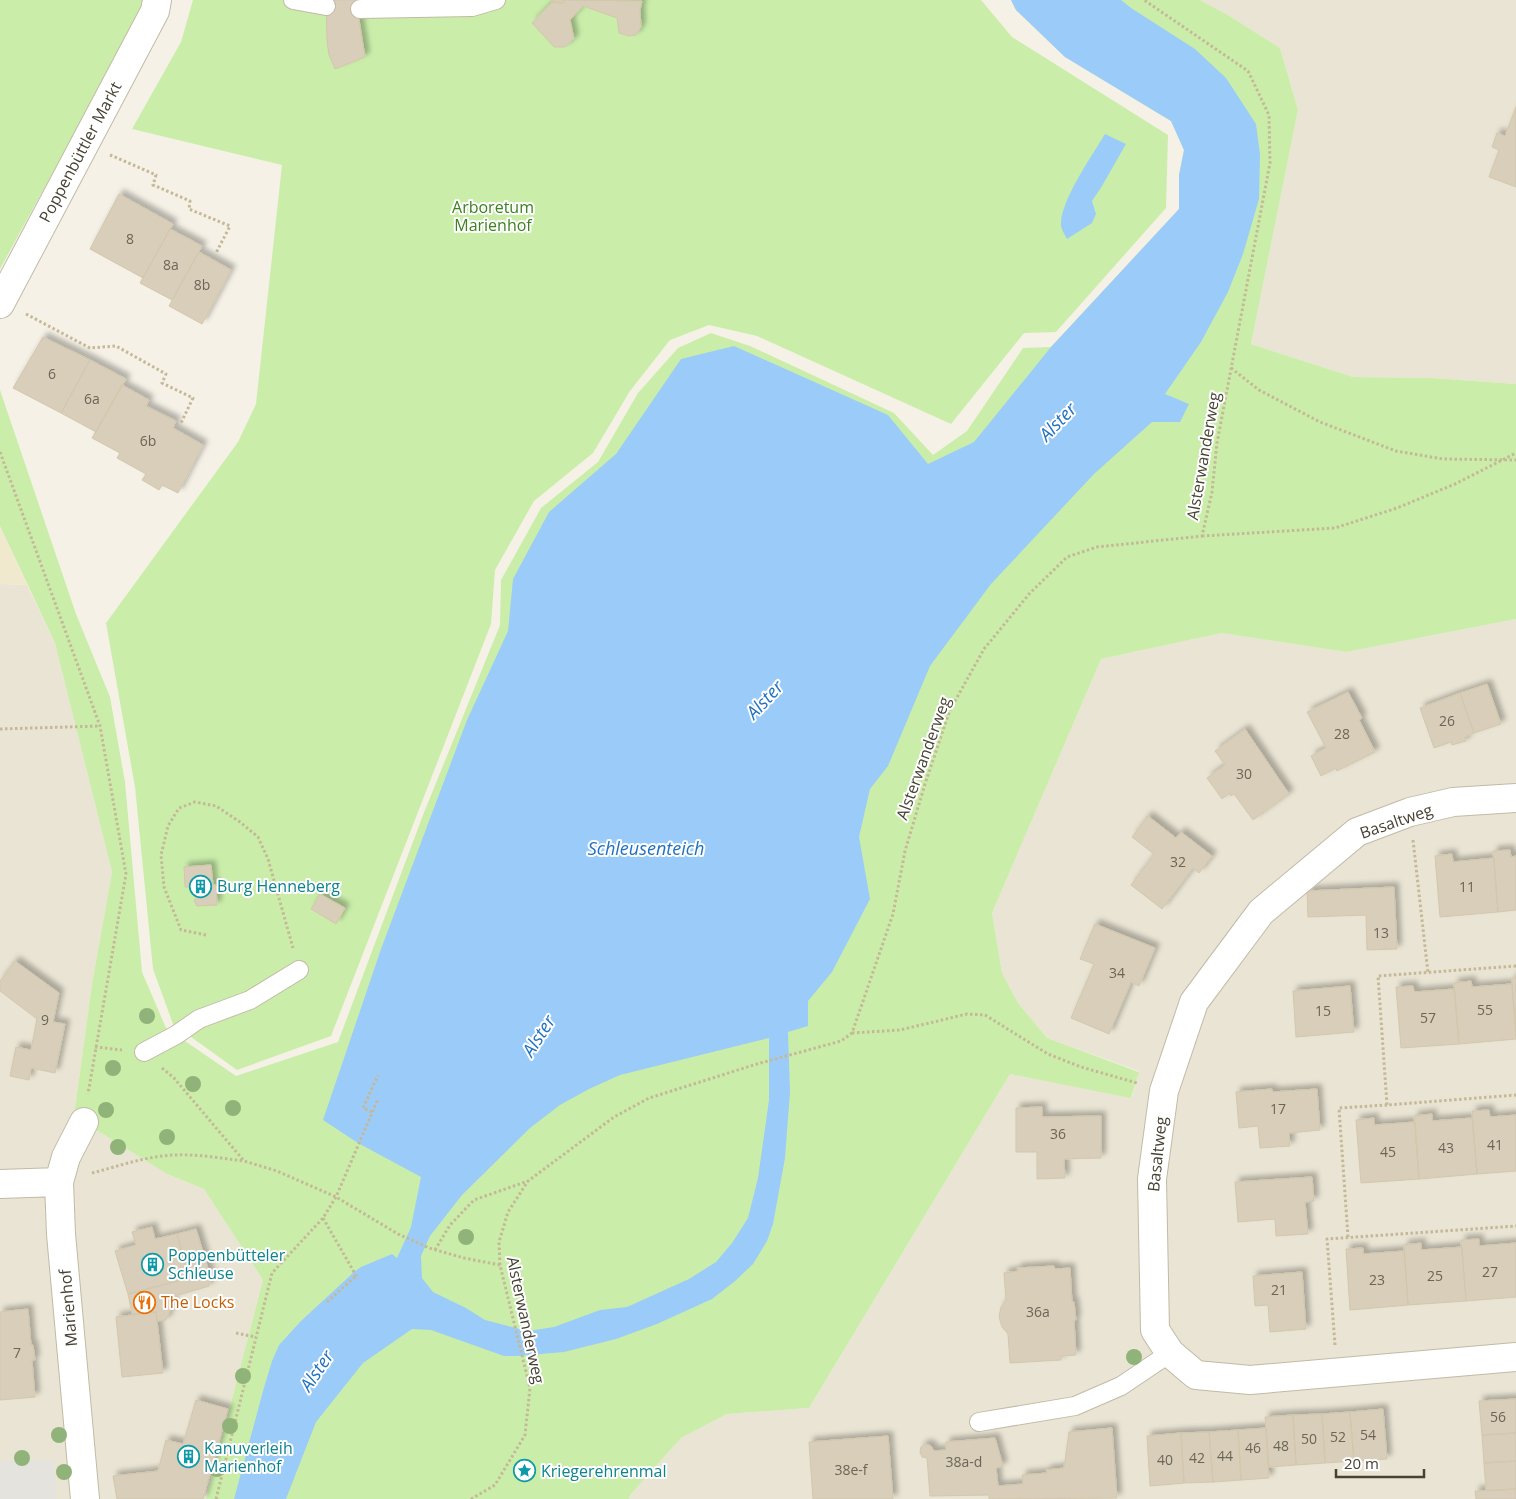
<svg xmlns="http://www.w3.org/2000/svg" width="1516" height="1499" font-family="'Open Sans',sans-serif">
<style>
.residential{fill:#e9e4d3}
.education{fill:#f0e9ce}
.green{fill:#caeeaa}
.parking{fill:#e5e3de}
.water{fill:#9bcbf8;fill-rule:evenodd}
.building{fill:#d8ceba;stroke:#d3c7ac;filter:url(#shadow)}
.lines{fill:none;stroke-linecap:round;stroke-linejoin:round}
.service-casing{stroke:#c1baa7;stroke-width:20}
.minor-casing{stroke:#c1baa7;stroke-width:30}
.path{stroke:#c5b897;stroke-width:3;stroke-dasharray:2.5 2.5;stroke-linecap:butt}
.service{stroke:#fff;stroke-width:18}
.minor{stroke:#fff;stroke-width:28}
.tree{fill:#90b379}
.labels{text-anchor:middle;stroke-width:4;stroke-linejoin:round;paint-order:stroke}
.number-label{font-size:14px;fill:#6c6556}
.street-label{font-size:16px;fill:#484234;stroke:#fff}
.park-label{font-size:16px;fill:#3d8120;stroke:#fff}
.culture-label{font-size:16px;fill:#0d838f;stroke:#fff;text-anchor:start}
.food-label{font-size:16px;fill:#c56008;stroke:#fff;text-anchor:start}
.water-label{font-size:18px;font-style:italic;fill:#2171c1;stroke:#fff}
</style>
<defs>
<filter id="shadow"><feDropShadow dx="4.5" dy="-4.5" stdDeviation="2.5" flood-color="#0004"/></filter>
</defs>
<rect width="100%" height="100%" fill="#f5f1e6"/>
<path class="residential" d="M 1200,0 L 1516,0 L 1516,384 L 1432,378 L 1353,377 L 1251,344 L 1298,110 L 1280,48 L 1228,15 Z
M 0,584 L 27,585 L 55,643 L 112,872 L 92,984 L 74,1116 L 167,1174 L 204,1189 L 263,1280 L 206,1499 L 0,1499 Z
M 1516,619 L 1516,1499 L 629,1499 L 631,1494 L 681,1438 L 727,1414 L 809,1408 L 1010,1074 L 1132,1097 L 1139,1071 L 1047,1038 L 1018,1003 L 1002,973 L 992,913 L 1101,659 L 1222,633 L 1346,652 Z"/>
<path class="education" d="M 0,526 L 27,585 L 0,584 Z"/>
<path class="green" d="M 0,0 L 147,0 L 0,269 Z
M 193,0 L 981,0 L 1012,37 L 1168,135 L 1166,208 L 1056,332 L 1024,333 L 951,424 L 757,336 L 709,325 L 670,340 L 630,391 L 593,453 L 534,501 L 495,570 L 491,624 L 331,1036 L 237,1070 L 173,1024 L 153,969 L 135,787 L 106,623 L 238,442 L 256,404 L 282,165 L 132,129 L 181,42 Z
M 1011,0 L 1200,0 L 1228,15 L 1280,48 L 1298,110 L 1251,344 L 1353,377 L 1432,378 L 1516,384 L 1516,619 L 1346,652 L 1222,633 L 1101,659 L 992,913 L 1002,973 L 1018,1003 L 1047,1038 L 1139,1072 L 1131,1098 L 1010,1074 L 809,1408 L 727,1414 L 681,1438 L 631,1494 L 629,1499 L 206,1499 L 263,1280 L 204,1189 L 167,1174 L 74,1116 L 92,984 L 112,872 L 55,643 L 0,526 L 0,390 L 76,614 L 110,697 L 125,782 L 142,972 L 166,1028 L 236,1076 L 338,1042 L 423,815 L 500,625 L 501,580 L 541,508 L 598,462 L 638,393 L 678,348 L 711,333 L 750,346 L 894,413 L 933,455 L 967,431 L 1023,348 L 1051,347 L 1179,209 L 1179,175 L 1184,150 L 1171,121 L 1065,57 L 1016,10 Z"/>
<path class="parking" d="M 54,1459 L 56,1499 L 0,1499 L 0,1462 Z"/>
<path class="water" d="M 1011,0 L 1121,0 L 1131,8 L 1195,49 L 1226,78 L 1256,124 L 1260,154 L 1259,199 L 1243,254 L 1228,292 L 1201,342 L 1165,394 L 1189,404 L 1180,422 L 1152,422 L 1094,474 L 991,584 L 930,666 L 888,766 L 870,789 L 859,837 L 870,899 L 832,972 L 808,1001 L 808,1026 L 788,1032 L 790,1092 L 785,1158 L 773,1224 L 767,1241 L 753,1264 L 734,1282 L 712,1299 L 657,1324 L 616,1339 L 564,1352 L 517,1356 L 504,1356 L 431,1330 L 412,1329 L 363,1363 L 316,1422 L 286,1499 L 234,1499 L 263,1391 L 272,1361 L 279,1345 L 301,1321 L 354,1272 L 361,1267 L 392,1254 L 397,1258 L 411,1227 L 421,1177 L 358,1143 L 323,1120 L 381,949 L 467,720 L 508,631 L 513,579 L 549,512 L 616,454 L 681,359 L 734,346 L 888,415 L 928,464 L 974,442 L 1051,347 L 1179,209 L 1179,175 L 1184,150 L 1171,121 L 1065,57 L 1016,10 ZM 769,1038 L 769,1100 L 758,1178 L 748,1218 L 732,1243 L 716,1262 L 689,1279 L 627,1307 L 600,1310 L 554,1327 L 528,1331 L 485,1320 L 466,1308 L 433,1292 L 422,1278 L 421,1256 L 430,1236 L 462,1195 L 530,1128 L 560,1105 L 589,1089 L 620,1075 Z
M 1105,134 L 1126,144 L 1102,186 L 1092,201 L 1096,214 L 1092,223 L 1067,239 C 1065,235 1061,229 1061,225 C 1060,201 1092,156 1105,134 Z"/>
<path class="building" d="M 326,0 L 360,0 L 359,20 L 365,57 L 335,69 L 329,55 L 327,41 Z
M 553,0 L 565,0 L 563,3 L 552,2 Z
M 565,0 L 642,1 L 640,10 L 641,27 L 636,35 L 629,36 L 619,33 L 617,18 L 583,6 L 570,20 L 574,39 L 565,47 L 554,47 L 532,23 L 552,2 L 563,3 Z
M 1516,107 L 1516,187 L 1489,177 L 1499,150 L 1492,147 L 1497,133 L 1505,136 Z
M 119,194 L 173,224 L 143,278 L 90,249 Z
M 170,229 L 202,246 L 172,300 L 140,283 Z
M 199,252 L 231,270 L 202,324 L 169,306 Z
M 43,337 L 90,360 L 61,413 L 13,388 Z
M 90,360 L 126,379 L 96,432 L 61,413 Z
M 122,385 L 149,400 L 146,406 L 176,421 L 173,428 L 203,445 L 178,493 L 162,485 L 159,490 L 142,480 L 146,474 L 117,458 L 120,453 L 92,438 Z
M 1487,684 L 1501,724 L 1474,733 L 1460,693 Z
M 1348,692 L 1362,718 L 1359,720 L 1375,752 L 1337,771 L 1336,768 L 1321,776 L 1311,756 L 1326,748 L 1307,712 Z
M 1460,693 L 1474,733 L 1465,737 L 1466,741 L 1452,745 L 1451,742 L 1434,748 L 1420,708 Z
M 1245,729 L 1289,794 L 1253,820 L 1234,794 L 1231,796 L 1230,793 L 1222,799 L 1207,778 L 1225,765 L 1215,751 Z
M 1148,816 L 1176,838 L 1181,832 L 1212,856 L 1199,873 L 1193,868 L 1162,909 L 1131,885 L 1154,854 L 1132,837 Z
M 1510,850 L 1511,857 L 1516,856 L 1516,910 L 1498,912 L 1493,851 Z
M 1452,854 L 1453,862 L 1494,858 L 1498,912 L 1440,917 L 1435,856 Z
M 211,865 L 213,885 L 216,885 L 217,905 L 197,906 L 194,901 L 197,896 L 196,887 L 185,887 L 184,867 Z
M 1394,887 L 1397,949 L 1367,950 L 1366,915 L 1308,917 L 1307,891 Z
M 320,894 L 345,908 L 336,924 L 311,909 Z
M 1095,924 L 1155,948 L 1139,986 L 1131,982 L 1109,1034 L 1071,1018 L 1094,964 L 1080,959 Z
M 15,961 L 59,993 L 53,1022 L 65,1024 L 55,1073 L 31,1068 L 29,1080 L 10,1076 L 16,1047 L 31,1050 L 37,1019 L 0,991 L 0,981 Z
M 1512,978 L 1516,978 L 1516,1031 L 1512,984 Z
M 1471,981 L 1472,987 L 1512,984 L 1516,1039 L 1459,1044 L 1454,983 Z
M 1350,986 L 1354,1032 L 1296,1037 L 1293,991 Z
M 1413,986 L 1414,992 L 1454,989 L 1459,1044 L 1401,1048 L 1396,987 Z
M 1272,1089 L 1272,1092 L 1317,1089 L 1320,1130 L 1289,1133 L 1290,1146 L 1260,1148 L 1258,1126 L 1239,1128 L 1236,1092 Z
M 1042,1107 L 1042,1117 L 1101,1116 L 1101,1158 L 1064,1159 L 1065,1178 L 1037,1179 L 1037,1152 L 1016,1152 L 1016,1108 Z
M 1489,1110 L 1490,1117 L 1516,1115 L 1516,1171 L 1477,1174 L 1472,1111 Z
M 1432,1114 L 1432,1121 L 1472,1118 L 1477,1174 L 1419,1179 L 1414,1116 Z
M 1374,1118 L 1374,1125 L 1415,1122 L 1419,1179 L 1361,1183 L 1356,1120 Z
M 1312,1177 L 1314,1201 L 1305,1202 L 1308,1234 L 1276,1236 L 1275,1219 L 1238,1222 L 1235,1182 Z
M 152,1227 L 155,1239 L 177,1234 L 189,1278 L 128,1294 L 115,1251 L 136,1245 L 132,1232 Z
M 196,1229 L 211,1278 L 209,1286 L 172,1297 L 172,1306 L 166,1320 L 157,1321 L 156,1312 L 132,1314 L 128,1294 L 189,1278 L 177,1234 Z
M 1479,1239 L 1479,1246 L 1516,1243 L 1516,1297 L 1466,1301 L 1461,1240 Z
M 1421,1243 L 1421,1250 L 1462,1247 L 1466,1301 L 1408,1305 L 1404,1245 Z
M 1363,1248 L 1363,1254 L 1404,1251 L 1408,1305 L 1350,1310 L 1346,1249 Z
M 1054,1266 L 1055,1269 L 1070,1268 L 1072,1302 L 1074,1302 L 1076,1320 L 1074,1320 L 1076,1355 L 1061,1356 L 1061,1360 L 1010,1363 L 1008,1334 L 1002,1327 L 999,1317 L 1001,1307 L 1006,1300 L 1004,1273 L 1018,1271 L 1017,1268 Z
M 1302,1272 L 1306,1329 L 1270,1332 L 1268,1305 L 1255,1306 L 1253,1276 Z
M 28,1309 L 31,1345 L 33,1345 L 35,1360 L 32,1360 L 35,1397 L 0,1400 L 0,1312 Z
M 156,1312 L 163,1373 L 122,1377 L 116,1317 Z
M 1516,1399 L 1516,1433 L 1482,1435 L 1479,1401 Z
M 196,1400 L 228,1409 L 203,1499 L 117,1499 L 113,1476 L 158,1471 L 166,1440 L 183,1444 Z
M 1383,1409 L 1387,1459 L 1354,1461 L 1350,1412 Z
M 1350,1412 L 1354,1461 L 1325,1463 L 1322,1414 Z
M 1322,1414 L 1325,1463 L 1296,1465 L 1293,1415 Z
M 1293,1415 L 1296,1465 L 1269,1467 L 1265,1417 Z
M 1112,1428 L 1117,1498 L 989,1499 L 989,1495 L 930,1496 L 927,1458 L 922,1457 L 920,1452 L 921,1447 L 926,1444 L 931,1446 L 934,1451 L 946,1450 L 946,1442 L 995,1438 L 1003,1466 L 996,1468 L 998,1486 L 1023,1484 L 1022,1475 L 1047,1473 L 1046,1470 L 1064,1468 L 1069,1432 Z
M 1266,1428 L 1269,1478 L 1241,1480 L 1238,1430 Z
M 1238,1430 L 1241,1480 L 1213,1482 L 1209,1432 Z
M 1209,1432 L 1213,1482 L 1184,1483 L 1181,1433 Z
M 1181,1433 L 1184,1483 L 1150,1486 L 1147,1436 Z
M 1516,1433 L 1516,1461 L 1484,1463 L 1482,1435 Z
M 888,1436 L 893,1499 L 813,1499 L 809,1442 Z
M 1516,1461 L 1516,1489 L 1486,1491 L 1484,1463 Z
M 1516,1489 L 1516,1499 L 1476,1499 L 1475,1491 Z"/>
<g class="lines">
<defs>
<path id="service" d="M 293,0 L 326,6
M 360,9 L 472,7 L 496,0
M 144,1052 L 176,1035 L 199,1019 L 250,1000 L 299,970
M 979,1422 L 1075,1406 L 1121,1386 L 1170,1353"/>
<path id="minor" d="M 0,304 L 155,11 L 157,0
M 1516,798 L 1453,802 L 1410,812 L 1357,832 L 1261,912 L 1194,1002 L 1164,1091 L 1152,1179 L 1155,1330 L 1170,1353 L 1196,1375 L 1250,1380 L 1516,1357
M 84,1122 L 66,1157 L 59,1182 L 61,1234 L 85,1499
M 0,1184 L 59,1182"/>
</defs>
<use href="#service" class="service-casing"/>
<use href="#minor" class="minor-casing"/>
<path class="path" d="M 110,155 L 156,175 L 153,185 L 190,201 L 189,209 L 230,226 L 216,253
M 26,314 L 90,348 L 116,346 L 166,374 L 162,383 L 193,398 L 181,423
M 1231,368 L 1259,390 L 1320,422 L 1396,451 L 1443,459 L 1516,460
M 0,452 L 100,726 L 126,874 L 88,1094
M 1202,536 L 1335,528 L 1397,508 L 1455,484 L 1516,453
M 0,729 L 100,726
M 1413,840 L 1428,973
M 206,935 L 181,930 L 164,887 L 161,855 L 168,826 L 179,808 L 195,802 L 216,806 L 240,822 L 258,837 L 268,859 L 293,948
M 1516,966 L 1378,976 L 1387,1105 L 1516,1095
M 852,1033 L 900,1030 L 967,1014 L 985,1015 L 1048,1054 L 1081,1067 L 1137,1083
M 95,1047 L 122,1050
M 162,1068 L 174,1078 L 244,1161 L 277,1171 L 336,1197 L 398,1234 L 429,1248 L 464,1258 L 500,1265
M 372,1112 L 363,1108 L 378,1075
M 92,1173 C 119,1166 147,1156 174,1155 C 197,1154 221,1158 243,1161
M 323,1218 L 358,1279
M 1348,1237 L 1339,1108 L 1387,1105
M 435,1250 L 450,1225 L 474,1200 L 528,1181
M 327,1302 L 356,1276
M 236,1333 L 256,1337
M 1335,1345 L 1327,1239 L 1516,1226
M 216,1499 L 272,1273 L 323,1218 L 336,1197 L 378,1099
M 471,1499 L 495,1485 L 525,1435 L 530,1388 L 500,1265 L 499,1242 L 508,1212 L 528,1181 L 614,1117 L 649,1098 L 757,1064 L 841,1041 L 852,1033 L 893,914 L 905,851 L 925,784 L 950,710 L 984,649 L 1030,593 L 1067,557 L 1097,547 L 1202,536 L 1212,492 L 1217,443 L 1270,163 L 1269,115 L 1248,71 L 1144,0"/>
<use href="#service" class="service"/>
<use href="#minor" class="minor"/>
</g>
<g class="tree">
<circle cx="147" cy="1016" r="8"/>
<circle cx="113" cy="1068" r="8"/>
<circle cx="193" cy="1084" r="8"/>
<circle cx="233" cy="1108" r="8"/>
<circle cx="106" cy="1110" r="8"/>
<circle cx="167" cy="1137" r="8"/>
<circle cx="118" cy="1147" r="8"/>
<circle cx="466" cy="1237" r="8"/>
<circle cx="1134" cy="1357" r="8"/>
<circle cx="243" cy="1376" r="8"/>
<circle cx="230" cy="1426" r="8"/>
<circle cx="59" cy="1435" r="8"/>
<circle cx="22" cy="1458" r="8"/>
<circle cx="217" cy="1469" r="8"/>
<circle cx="64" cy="1472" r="8"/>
</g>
<defs>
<symbol id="building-ring" viewBox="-11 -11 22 22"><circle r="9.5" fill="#fff" stroke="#0f9aa8" stroke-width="1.5"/><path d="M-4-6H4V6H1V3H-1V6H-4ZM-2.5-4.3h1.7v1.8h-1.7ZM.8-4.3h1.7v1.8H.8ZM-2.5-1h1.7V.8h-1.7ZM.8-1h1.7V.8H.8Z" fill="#0f9aa8"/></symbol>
<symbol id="restaurant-ring" viewBox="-11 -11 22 22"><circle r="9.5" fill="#fff" stroke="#e8710a" stroke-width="1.5"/><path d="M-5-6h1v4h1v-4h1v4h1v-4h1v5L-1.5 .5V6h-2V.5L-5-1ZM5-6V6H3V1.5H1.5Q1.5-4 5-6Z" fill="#e8710a"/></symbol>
<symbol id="sight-ring" viewBox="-11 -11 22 22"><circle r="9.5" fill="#fff" stroke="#0f9aa8" stroke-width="1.5"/><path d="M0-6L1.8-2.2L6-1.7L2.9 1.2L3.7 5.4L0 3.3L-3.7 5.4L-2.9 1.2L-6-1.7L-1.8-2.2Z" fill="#0f9aa8"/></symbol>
</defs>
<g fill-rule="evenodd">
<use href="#building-ring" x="188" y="874" width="25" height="25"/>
<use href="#building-ring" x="140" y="1252" width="25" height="25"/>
<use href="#restaurant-ring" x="132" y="1290" width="25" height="25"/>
<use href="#building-ring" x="176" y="1444" width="25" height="25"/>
<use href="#sight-ring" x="512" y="1458" width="25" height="25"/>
</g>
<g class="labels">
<g class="number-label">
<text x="130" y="244">8</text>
<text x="171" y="270">8a</text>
<text x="202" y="290">8b</text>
<text x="52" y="379">6</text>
<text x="92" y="404">6a</text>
<text x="148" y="446">6b</text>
<text x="1447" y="726">26</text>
<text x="1342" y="739">28</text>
<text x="1244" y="779">30</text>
<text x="1178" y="867">32</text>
<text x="1467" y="892">11</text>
<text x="1381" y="938">13</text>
<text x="1117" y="978">34</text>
<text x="1485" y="1015">55</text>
<text x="1323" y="1016">15</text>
<text x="1428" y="1023">57</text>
<text x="45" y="1025">9</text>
<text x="1278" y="1114">17</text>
<text x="1058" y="1139">36</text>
<text x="1495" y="1150">41</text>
<text x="1446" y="1153">43</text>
<text x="1388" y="1157">45</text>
<text x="1490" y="1277">27</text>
<text x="1435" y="1281">25</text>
<text x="1377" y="1285">23</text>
<text x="1279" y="1295">21</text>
<text x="1038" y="1317">36a</text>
<text x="17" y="1358">7</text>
<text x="1498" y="1422">56</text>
<text x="1368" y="1440">54</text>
<text x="1338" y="1442">52</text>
<text x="1309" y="1444">50</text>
<text x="1281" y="1451">48</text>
<text x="1253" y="1453">46</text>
<text x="1225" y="1461">44</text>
<text x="1197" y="1463">42</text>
<text x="1165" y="1465">40</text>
<text x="964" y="1467">38a-d</text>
<text x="851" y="1475">38e-f</text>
</g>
<g class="street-label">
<text transform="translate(80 152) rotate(-62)" y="6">Poppenbüttler Markt</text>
<text transform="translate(1203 456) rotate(-80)" y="6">Alsterwanderweg</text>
<text transform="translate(923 758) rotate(-70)" y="6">Alsterwanderweg</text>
<text transform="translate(1396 821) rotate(-19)" y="6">Basaltweg</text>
<text transform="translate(1157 1154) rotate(-84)" y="6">Basaltweg</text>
<text transform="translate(68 1308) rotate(-95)" y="6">Marienhof</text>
<text transform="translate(526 1320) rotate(78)" y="6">Alsterwanderweg</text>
</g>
<g class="park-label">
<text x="493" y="213">Arboretum<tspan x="493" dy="18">Marienhof</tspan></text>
</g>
<g class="culture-label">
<text x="217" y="892">Burg Henneberg</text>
<text x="168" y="1261">Poppenbütteler<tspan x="168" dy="18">Schleuse</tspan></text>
<text x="204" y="1454">Kanuverleih<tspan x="204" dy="18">Marienhof</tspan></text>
<text x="541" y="1477">Kriegerehrenmal</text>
</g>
<g class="food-label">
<text x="161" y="1308">The Locks</text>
</g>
<g class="water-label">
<text transform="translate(1058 422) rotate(-46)" y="6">Alster</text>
<text transform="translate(765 700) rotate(-47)" y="6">Alster</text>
<text x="646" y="855">Schleusenteich</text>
<text transform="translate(539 1036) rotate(-57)" y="6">Alster</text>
<text transform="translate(317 1371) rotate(-56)" y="6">Alster</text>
</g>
</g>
<path d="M1336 1469v8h88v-8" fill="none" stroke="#484234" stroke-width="2.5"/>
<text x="1344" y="1469" font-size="15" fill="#484234" stroke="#ffffff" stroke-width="4" paint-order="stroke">20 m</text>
</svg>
